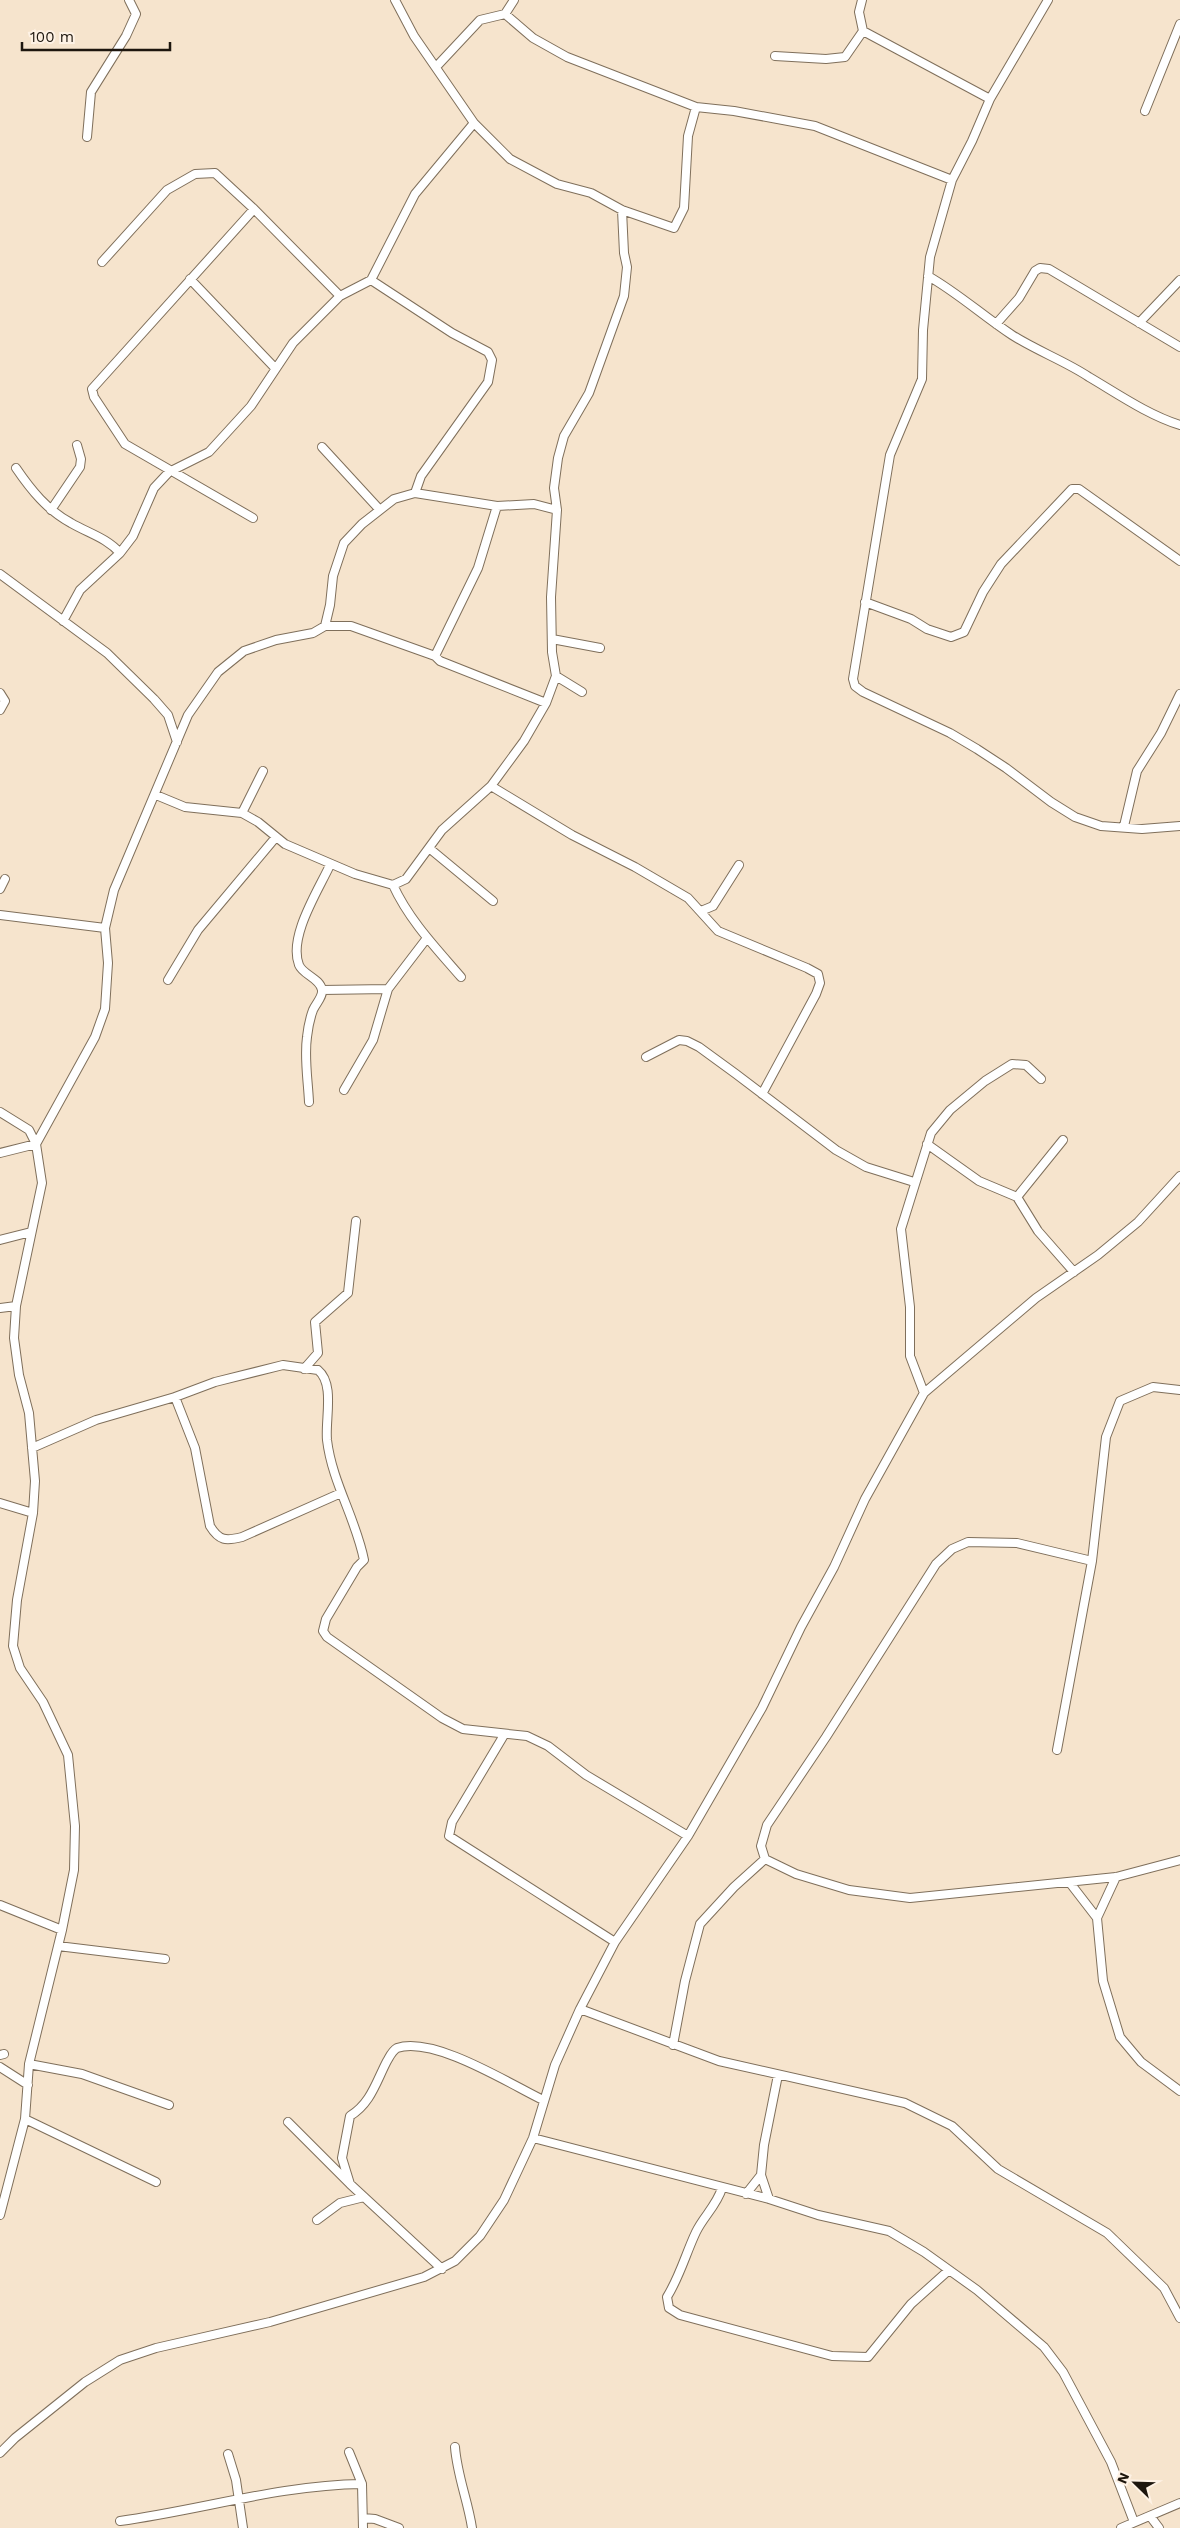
<svg xmlns="http://www.w3.org/2000/svg" width="1180" height="2528" font-family="'Work Sans',sans-serif">
<style>
.lines{fill:none;stroke-linecap:round;stroke-linejoin:round}
.minor-casing{stroke:#7f6f5b;stroke-width:10}
.minor{stroke:#fff;stroke-width:8}
</style>
<rect width="100%" height="100%" fill="#f6e4cd"/>
<g class="lines">
<defs>
<path id="minor" d="M 395,0 L 414,36 L 474,123 L 510,159 L 557,184 L 591,193 L 622,210 L 674,228 L 684,208 L 688,136 L 696,107 L 734,111 L 815,126 L 952,180
M 862,0 L 859,12 L 863,31
M 1048,0 L 990,99 L 972,141 L 952,180 L 930,257 L 923,330 L 922,379 L 890,455 L 853,679 L 855,686 L 863,692 L 950,733 L 977,749 L 1006,768 L 1051,802 L 1075,817 L 1101,826 L 1142,829 L 1180,826
M 505,14 L 533,38 L 567,57 L 696,107
M 775,56 L 826,59 L 845,57 L 863,31 L 990,99
M 436,67 L 480,20 L 505,14 L 514,0
M 1145,111 L 1180,24
M 87,137 L 91,92 L 126,36 L 136,14 L 129,0
M 102,262 L 167,190 L 195,174 L 215,173 L 254,209 L 340,296
M 928,276 C 958,293 983,316 1012,335 C 1037,351 1065,361 1089,377 C 1118,394 1148,415 1180,425
M 190,279 L 275,368
M 371,280 L 452,333 L 488,352 L 492,360 L 488,382 L 421,476 L 415,493
M 1139,323 L 1180,280
M 996,324 L 1019,298 L 1035,271 L 1040,268 L 1049,269 L 1180,347
M 322,447 L 379,509
M 16,468 C 31,490 47,510 71,523 C 88,533 107,538 120,553
M 51,510 L 80,467 L 81,459 L 77,445
M 253,518 L 125,444 L 94,397 L 92,389 L 254,209
M 0,574 L 107,653 L 154,699 L 168,715 L 177,742
M 865,602 L 911,619 L 927,629 L 951,637 L 964,632 L 983,592 L 1001,564 L 1072,489 L 1079,489 L 1180,561
M 63,621 L 80,590 L 120,553 L 133,536 L 154,488 L 169,472 L 209,452 L 251,406 L 293,343 L 340,296 L 371,280 L 415,194 L 474,123
M 325,626 L 351,626 L 435,656 L 440,661 L 546,703
M 552,639 L 600,648
M 435,656 L 478,568 L 497,506
M 556,676 L 582,692
M 0,693 L 5,701 L 0,710
M 491,786 L 572,835 L 635,867 L 688,898 L 718,931 L 807,968 L 818,974 L 820,983 L 816,994 L 762,1094
M 156,795 L 185,807 L 242,813 L 258,822 L 285,844 L 355,874 L 393,885 L 406,879 L 442,830 L 491,786 L 524,741 L 546,703 L 556,676 L 552,652 L 551,597 L 557,510 L 554,488 L 558,458 L 564,436 L 589,393 L 624,296 L 627,267 L 624,253 L 622,210
M 242,813 L 263,771
M 1124,826 L 1137,771 L 1161,733 L 1180,694
M 429,848 L 493,901
M 393,885 C 409,920 436,948 461,977
M 0,889 L 5,879
M 701,911 L 713,906 L 739,865
M 0,915 L 105,928
M 168,980 L 198,930 L 276,837
M 322,990 L 388,989
M 646,1057 L 679,1040 L 687,1041 L 699,1047 L 736,1074 L 836,1150 L 866,1167 L 914,1182
M 344,1090 L 373,1040 L 388,989 L 427,938
M 309,1102 C 308,1080 304,1058 307,1037 C 308,1028 310,1018 313,1010 C 316,1003 323,997 322,990 C 320,978 303,975 299,965 C 288,937 318,891 330,865
M 0,1112 L 29,1130 L 36,1144 L 42,1183 L 16,1306 L 14,1338 L 19,1375 L 29,1413 L 35,1481 L 33,1513 L 17,1600 L 13,1646 L 20,1668 L 43,1702 L 68,1755 L 75,1826 L 74,1870 L 62,1930 L 29,2064 L 25,2119 L 0,2215
M 927,1144 L 979,1181 L 1017,1197 L 1038,1231 L 1074,1272
M 0,1153 L 36,1144 L 95,1037 L 105,1009 L 108,963 L 105,928 L 114,890 L 188,715 L 218,672 L 244,651 L 276,640 L 313,633 L 325,626 L 330,605 L 333,576 L 344,543 L 362,524 L 394,499 L 415,493 L 497,506 L 534,504 L 557,510
M 1017,1197 L 1063,1140
M 0,1240 L 31,1232
M 0,1308 L 16,1306
M 304,1369 L 318,1353 L 315,1322 L 348,1293 L 356,1221
M 924,1393 L 910,1356 L 910,1307 L 901,1229 L 931,1133 L 950,1110 L 985,1081 L 1012,1064 L 1026,1065 L 1041,1079
M 175,1397 L 195,1448 L 210,1526 C 219,1541 226,1541 242,1537 L 341,1493
M 32,1448 L 96,1420 L 175,1397 L 215,1382 L 283,1365 L 318,1370 C 335,1384 325,1419 327,1440 C 332,1482 356,1519 364,1560 L 357,1567 L 326,1619 L 323,1631 L 327,1637 L 442,1718 L 463,1729 L 527,1736 L 548,1746 L 586,1775 L 688,1836
M 0,1503 L 33,1513
M 1092,1561 L 1017,1543 L 968,1542 L 952,1549 L 936,1564 L 826,1737 L 767,1825 L 761,1846 L 765,1859 L 796,1874 L 849,1890 L 910,1898 L 1116,1877 L 1180,1860
M 504,1735 L 452,1822 L 449,1836 L 615,1942
M 1057,1750 L 1092,1561 L 1106,1437 L 1120,1401 L 1153,1387 L 1180,1390
M 1070,1883 L 1097,1918 L 1103,1981 L 1120,2037 L 1141,2062 L 1180,2091
M 0,1905 L 62,1930
M 1097,1918 L 1116,1877
M 58,1946 L 165,1959
M 580,2009 L 719,2061 L 905,2103 L 952,2126 L 998,2169 L 1107,2233 L 1164,2288 L 1180,2318
M 673,2045 L 685,1981 L 700,1924 L 734,1887 L 765,1859
M 0,2055 L 4,2054
M 29,2064 L 82,2074 L 169,2105
M 0,2067 L 28,2085
M 25,2119 L 156,2182
M 288,2122 L 350,2184 L 442,2269
M 533,2138 L 769,2199 L 818,2215 L 889,2231 L 924,2252 L 977,2290 L 1044,2347 L 1063,2372 L 1111,2462 L 1134,2522
M 350,2184 L 342,2158 L 350,2116 C 371,2103 376,2082 387,2061 C 390,2056 392,2051 397,2048 C 434,2036 508,2083 543,2100
M 722,2188 C 717,2205 703,2217 696,2232 C 686,2253 680,2276 667,2297 L 669,2308 L 680,2315 L 832,2356 L 868,2357 L 911,2304 L 949,2270
M 746,2194 L 761,2175
M 769,2199 L 761,2175 L 764,2145 L 778,2075
M 317,2220 L 340,2203 L 364,2197
M 455,2447 C 457,2475 468,2501 472,2528
M 349,2452 L 362,2484 L 363,2528
M 0,2453 L 15,2438 L 85,2382 L 120,2360 L 156,2348 L 270,2322 L 424,2277 L 455,2261 L 480,2236 L 504,2200 L 533,2138 L 555,2065 L 580,2009 L 615,1942 L 688,1836 L 762,1708 L 801,1627 L 834,1567 L 865,1499 L 924,1393 L 1036,1298 L 1098,1255 L 1138,1222 L 1180,1176
M 228,2454 L 236,2480 L 243,2528
M 1150,2516 L 1159,2528
M 363,2518 L 375,2519 L 399,2528
M 120,2521 C 201,2510 280,2485 362,2484
M 1121,2528 L 1180,2503"/>
</defs>
<use href="#minor" class="minor-casing"/>
<use href="#minor" class="minor"/>
</g>
<g transform="translate(1135 2483) rotate(293)" stroke="#fef2e5" stroke-width="4" paint-order="stroke">
<path d="M0-4L9 19L0 12L-9 19Z" fill="#1d160e"/>
<text y="-8" font-size="14" font-weight="bold" text-anchor="middle" fill="#1d160e">N</text>
</g>
<path d="M22 42v8h148v-8" fill="none" stroke="#1d160e" stroke-width="2.5"/>
<text x="30" y="42" font-size="15" fill="#1d160e" stroke="#fef2e5" stroke-width="4" paint-order="stroke">100 m</text>
</svg>
